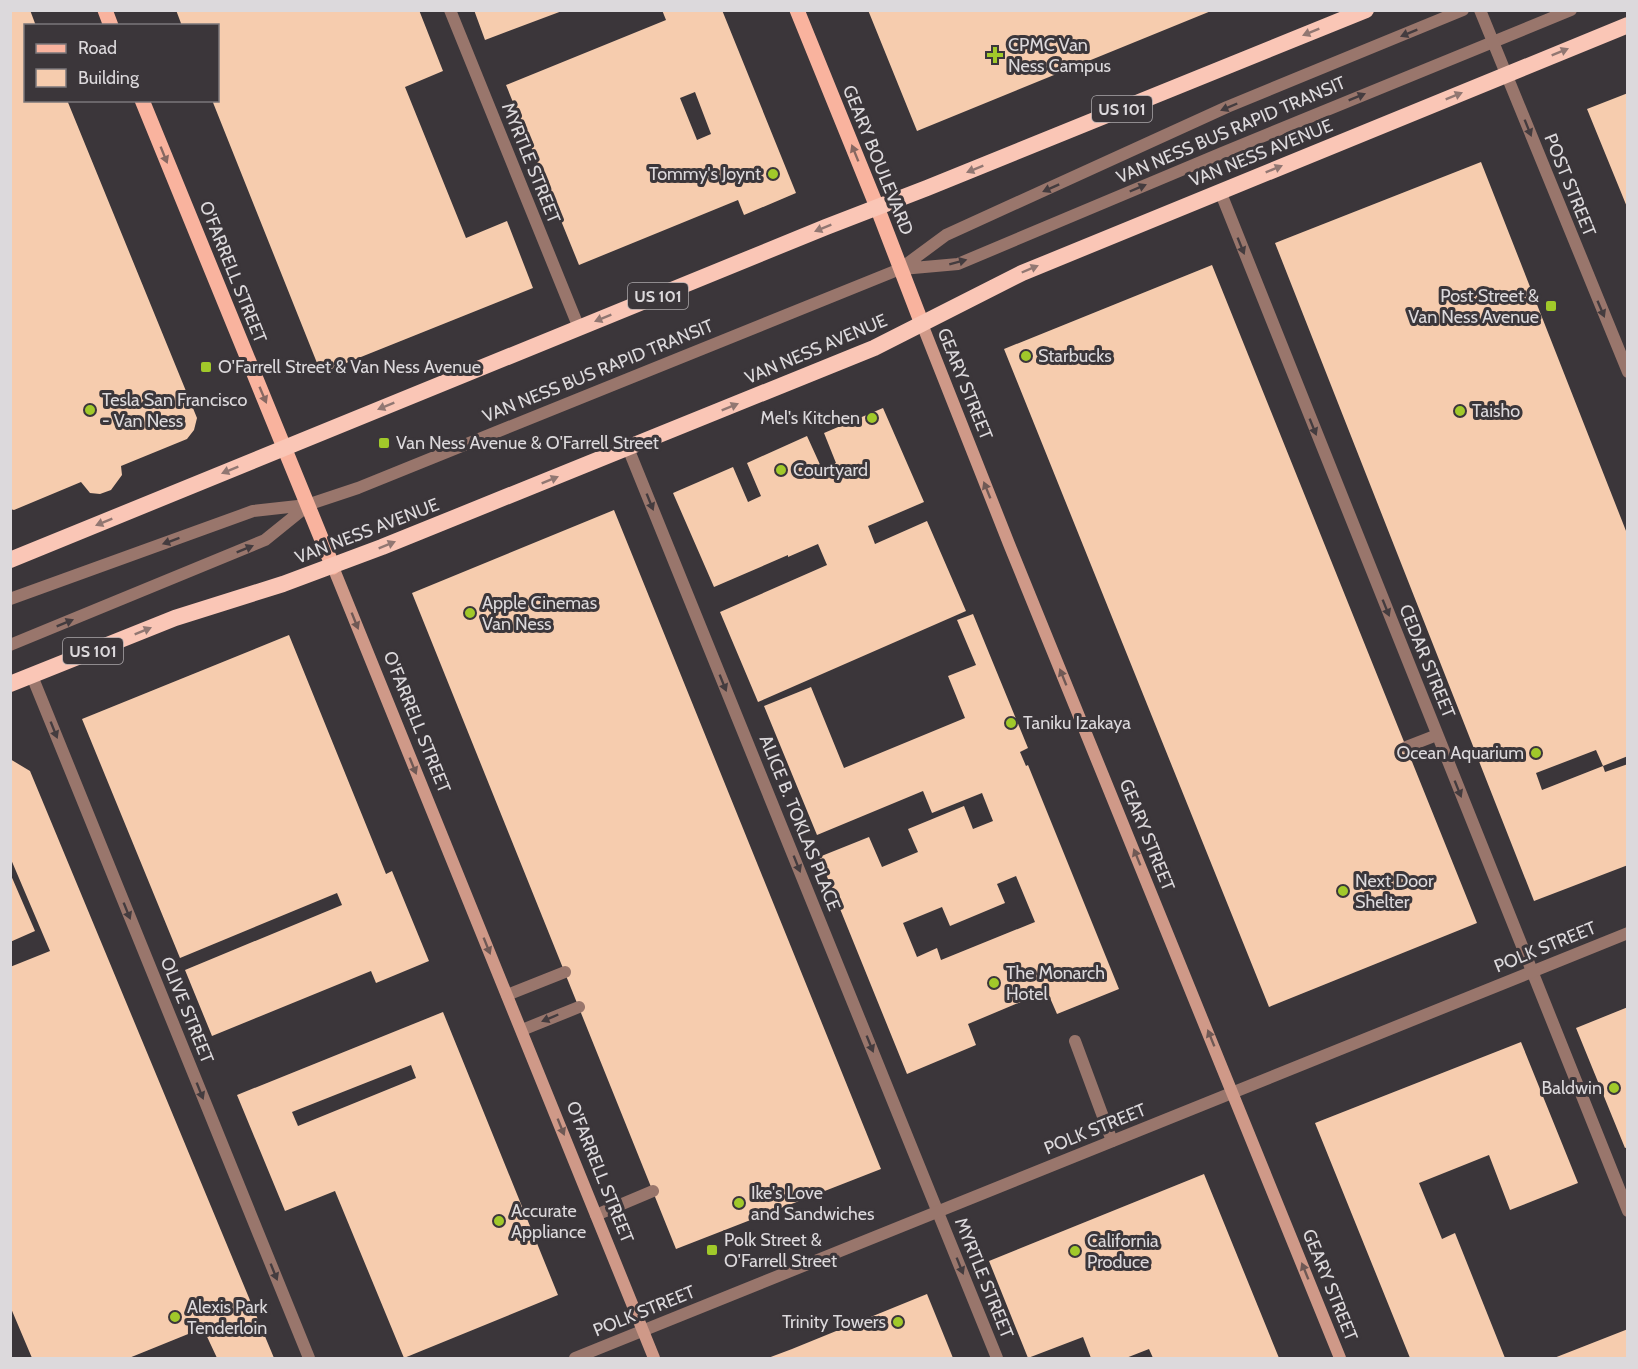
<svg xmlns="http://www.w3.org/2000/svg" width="1638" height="1369" font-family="Cabin,sans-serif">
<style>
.building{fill:#f6ccae;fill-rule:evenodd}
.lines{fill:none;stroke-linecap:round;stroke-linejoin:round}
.service{stroke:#99766c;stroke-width:12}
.minor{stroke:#99766c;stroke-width:12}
.tertiary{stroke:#99766c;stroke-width:12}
.secondary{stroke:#cf9988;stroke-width:12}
.primary{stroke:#f9b39e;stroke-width:15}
.trunk{stroke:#fac6b6;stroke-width:16}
.oneway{fill:#917772}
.oneway2{fill:#443c3f}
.oneway3{fill:#876862}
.oneway4{fill:#6f5955}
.poi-dot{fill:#a1c92a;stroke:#3b363a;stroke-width:2}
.labels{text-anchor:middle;stroke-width:6;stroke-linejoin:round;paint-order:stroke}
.shield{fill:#3b363a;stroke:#aca8ab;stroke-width:1.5}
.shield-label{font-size:16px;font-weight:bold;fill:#dcd9dc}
.poi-label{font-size:18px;fill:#dcd9dc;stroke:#3b363a;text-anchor:start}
.street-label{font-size:18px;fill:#dcd9dc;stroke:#3b363a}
</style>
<rect width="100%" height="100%" fill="#3b363a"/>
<path class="building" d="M 10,10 L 30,10 L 36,26 L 26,26 L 26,100 L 67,100 L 197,418 L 194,430 L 187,439 L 121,466 L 122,475 L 111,490 L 100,494 L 90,493 L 81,482 L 14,510 L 10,509 Z
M 176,10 L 419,10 L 443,71 L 405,87 L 466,238 L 507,221 L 533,288 L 321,373 L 212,100 L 218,100 L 218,26 L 182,26 Z
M 474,10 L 562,10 L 562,11 L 485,40 Z
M 662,10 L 722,10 L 796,193 L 744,215 L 738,200 L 579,265 L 506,85 L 666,20 ZM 695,92 L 711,134 L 697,140 L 680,98 Z
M 868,10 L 1211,10 L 1211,11 L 917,131 Z
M 1628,93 L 1628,207 L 1627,207 L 1587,109 Z
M 1481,162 L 1628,536 L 1628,756 L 1603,766 L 1596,750 L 1536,773 L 1542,790 L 1603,766 L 1605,772 L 1628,764 L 1628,865 L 1534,901 L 1275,243 Z
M 1212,265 L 1477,923 L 1269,1007 L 1004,349 Z
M 883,408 L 924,502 L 868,526 L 875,544 L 927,521 L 966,611 L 758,702 L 720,612 L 827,565 L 818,544 L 788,557 L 788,555 L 714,587 L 673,493 L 733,467 L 748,502 L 761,496 L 747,463 L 807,436 L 822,469 L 836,463 L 824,433 Z
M 614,510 L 881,1169 L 676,1249 L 412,593 Z
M 973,614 L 1028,748 L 1020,752 L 1026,766 L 1028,765 L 1119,989 L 1057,1014 L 1047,991 L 968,1024 L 976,1045 L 907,1074 L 819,857 L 869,837 L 882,867 L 918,852 L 908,829 L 964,806 L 973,829 L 993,821 L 982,793 L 932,813 L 923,791 L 817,835 L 764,706 L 811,687 L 844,768 L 965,718 L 948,676 L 976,665 L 957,620 ZM 1016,876 L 1035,922 L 941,960 L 937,948 L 917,957 L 903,923 L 942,907 L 950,926 L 1005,903 L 997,884 Z
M 289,635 L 386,874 L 392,871 L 429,961 L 376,983 L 371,971 L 212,1036 L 185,970 L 342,905 L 337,893 L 180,958 L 82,719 Z
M 10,759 L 30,771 L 274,1358 L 217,1358 L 203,1328 L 129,1358 L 32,1358 L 10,1306 L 10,967 L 50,951 L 10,857 Z
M 10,873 L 35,931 L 10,942 Z
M 1628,1007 L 1628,1147 L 1625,1148 L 1576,1028 Z
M 443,1012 L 558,1295 L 404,1358 L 335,1191 L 285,1211 L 237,1095 ZM 411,1065 L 416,1078 L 298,1126 L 292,1112 Z
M 1521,1042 L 1578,1183 L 1510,1210 L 1489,1155 L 1419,1183 L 1442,1239 L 1455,1233 L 1505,1358 L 1410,1358 L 1315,1123 Z
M 1204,1174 L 1279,1358 L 1153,1358 L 1149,1349 L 1126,1358 L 1091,1358 L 1083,1337 L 1028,1358 L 989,1261 Z
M 927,1294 L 953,1358 L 768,1358 L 792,1349 Z
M 1628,1329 L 1628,1358 L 1554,1358 Z"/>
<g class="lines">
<path class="service" d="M 1220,191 L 1628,1211
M 902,269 L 958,264 L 1222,153 L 1571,10
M 10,599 L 253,511 L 307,505 L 358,488 L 900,269 L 946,235 L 1227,107 L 1463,10
M 10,645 L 265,540 L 307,506
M 1406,747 L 1437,735
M 507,995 L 565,972
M 522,1030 L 579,1007
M 1075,1041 L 1112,1141
M 596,1215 L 653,1191"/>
<path class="minor" d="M 450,10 L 579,328
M 628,448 L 997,1358
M 32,676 L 309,1358"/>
<path class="tertiary" d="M 1480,10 L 1628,372
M 575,1358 L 1628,933"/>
<path class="secondary" d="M 922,324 L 1009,544 L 1340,1358
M 333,567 L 654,1358"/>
<path class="primary" d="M 105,10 L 111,26
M 797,10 L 877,207 L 922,324
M 142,100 L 333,567"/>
<path class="trunk" d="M 10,560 L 826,227 L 927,188 L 1366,10
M 10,684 L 175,618 L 283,584 L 382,547 L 874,348 L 1022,273 L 1628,25"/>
</g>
<defs><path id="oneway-solid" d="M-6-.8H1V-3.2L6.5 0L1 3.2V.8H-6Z" transform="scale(1.5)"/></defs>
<g class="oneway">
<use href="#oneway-solid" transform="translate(1311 32) rotate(158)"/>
<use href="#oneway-solid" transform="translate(1560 52) rotate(-22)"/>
<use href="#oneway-solid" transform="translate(1454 96) rotate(-22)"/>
<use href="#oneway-solid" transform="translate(975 169) rotate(158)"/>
<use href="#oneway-solid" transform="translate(1274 169) rotate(-22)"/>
<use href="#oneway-solid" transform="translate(823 228) rotate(158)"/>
<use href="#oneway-solid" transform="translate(1030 269) rotate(-23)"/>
<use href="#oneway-solid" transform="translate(603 318) rotate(158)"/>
<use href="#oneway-solid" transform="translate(386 406) rotate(158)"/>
<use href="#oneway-solid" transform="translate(730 407) rotate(-22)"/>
<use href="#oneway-solid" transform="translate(230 470) rotate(158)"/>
<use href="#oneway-solid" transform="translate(550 480) rotate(-22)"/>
<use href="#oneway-solid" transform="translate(104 522) rotate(158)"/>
<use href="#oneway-solid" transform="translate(387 545) rotate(-22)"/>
<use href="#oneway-solid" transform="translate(143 631) rotate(-22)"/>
</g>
<g class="oneway2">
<use href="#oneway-solid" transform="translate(1409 33) rotate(158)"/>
<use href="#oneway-solid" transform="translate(1357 97) rotate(-22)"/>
<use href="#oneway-solid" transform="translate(1229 107) rotate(157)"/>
<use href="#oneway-solid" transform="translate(1528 128) rotate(68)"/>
<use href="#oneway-solid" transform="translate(1051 188) rotate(156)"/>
<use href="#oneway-solid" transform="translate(1138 188) rotate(-23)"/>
<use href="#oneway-solid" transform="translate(1241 246) rotate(68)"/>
<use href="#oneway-solid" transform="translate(958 262) rotate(-15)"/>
<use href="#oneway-solid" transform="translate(1601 309) rotate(67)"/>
<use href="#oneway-solid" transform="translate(1313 427) rotate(68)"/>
<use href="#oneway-solid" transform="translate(650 502) rotate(68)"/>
<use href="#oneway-solid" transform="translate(171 541) rotate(160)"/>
<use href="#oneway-solid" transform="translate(245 549) rotate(-22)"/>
<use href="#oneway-solid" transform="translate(1386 608) rotate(68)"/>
<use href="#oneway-solid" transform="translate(65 623) rotate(-22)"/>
<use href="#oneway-solid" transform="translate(723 683) rotate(68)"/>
<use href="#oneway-solid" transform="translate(54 730) rotate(68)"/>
<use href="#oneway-solid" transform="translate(1458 789) rotate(68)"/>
<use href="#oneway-solid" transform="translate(797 864) rotate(68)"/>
<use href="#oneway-solid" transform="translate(127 911) rotate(68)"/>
<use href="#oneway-solid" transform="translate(550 1018) rotate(157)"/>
<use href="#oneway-solid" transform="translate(870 1044) rotate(68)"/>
<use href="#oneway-solid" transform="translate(200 1091) rotate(68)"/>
<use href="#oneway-solid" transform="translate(960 1266) rotate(68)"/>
<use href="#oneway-solid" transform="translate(274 1272) rotate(68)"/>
</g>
<g class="oneway3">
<use href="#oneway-solid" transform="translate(855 153) rotate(-112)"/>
<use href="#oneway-solid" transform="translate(164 155) rotate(68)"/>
<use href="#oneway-solid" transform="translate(263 395) rotate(67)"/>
</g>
<g class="oneway4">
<use href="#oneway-solid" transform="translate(987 490) rotate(-112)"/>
<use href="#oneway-solid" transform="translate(355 621) rotate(68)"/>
<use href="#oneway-solid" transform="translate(1063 677) rotate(-112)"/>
<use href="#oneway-solid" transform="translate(413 766) rotate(68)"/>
<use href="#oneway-solid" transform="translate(1137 857) rotate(-112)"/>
<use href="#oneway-solid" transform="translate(487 946) rotate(68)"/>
<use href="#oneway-solid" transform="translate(1211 1038) rotate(-112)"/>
<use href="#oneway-solid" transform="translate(561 1127) rotate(68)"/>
<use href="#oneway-solid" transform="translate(1305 1271) rotate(-112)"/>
</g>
<g class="poi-dot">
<path d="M992 46h6v6h6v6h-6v6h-6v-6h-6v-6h6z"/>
<circle cx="773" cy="174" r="6"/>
<rect x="1545" y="300" width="12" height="12" rx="3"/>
<circle cx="1026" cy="356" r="6"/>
<rect x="200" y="361" width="12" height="12" rx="3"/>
<circle cx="90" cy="410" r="6"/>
<circle cx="1460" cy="411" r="6"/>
<circle cx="872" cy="418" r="6"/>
<rect x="378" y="437" width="12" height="12" rx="3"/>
<circle cx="781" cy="470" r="6"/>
<circle cx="470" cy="613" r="6"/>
<circle cx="1011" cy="723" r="6"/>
<circle cx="1536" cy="753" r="6"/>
<circle cx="1343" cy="891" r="6"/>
<circle cx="994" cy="983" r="6"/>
<circle cx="1614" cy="1088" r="6"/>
<circle cx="739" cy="1203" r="6"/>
<circle cx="499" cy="1221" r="6"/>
<rect x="706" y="1244" width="12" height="12" rx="3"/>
<circle cx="1075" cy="1251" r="6"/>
<circle cx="175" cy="1317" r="6"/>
<circle cx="898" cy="1322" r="6"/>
</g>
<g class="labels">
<g class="shield">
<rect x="1092" y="96" width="60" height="26" rx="4.5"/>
<rect x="628" y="283" width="60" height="26" rx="4.5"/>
<rect x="63" y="638" width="60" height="26" rx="4.5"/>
</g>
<g class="shield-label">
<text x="1122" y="115">US 101</text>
<text x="658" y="302">US 101</text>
<text x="93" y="657">US 101</text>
</g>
<g class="poi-label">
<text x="1008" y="51">CPMC Van<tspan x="1008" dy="21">Ness Campus</tspan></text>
<text x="761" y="180" text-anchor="end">Tommy's Joynt</text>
<text x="1539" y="302" text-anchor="end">Post Street &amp;<tspan x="1539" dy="21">Van Ness Avenue</tspan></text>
<text x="1038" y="362">Starbucks</text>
<text x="218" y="373">O'Farrell Street &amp; Van Ness Avenue</text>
<text x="102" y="406">Tesla San Francisco<tspan x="102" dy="21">- Van Ness</tspan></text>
<text x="1472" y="417">Taisho</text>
<text x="860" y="424" text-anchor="end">Mel's Kitchen</text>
<text x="396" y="449">Van Ness Avenue &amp; O'Farrell Street</text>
<text x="793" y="476">Courtyard</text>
<text x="482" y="609">Apple Cinemas<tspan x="482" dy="21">Van Ness</tspan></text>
<text x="1023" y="729">Taniku Izakaya</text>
<text x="1524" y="759" text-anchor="end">Ocean Aquarium</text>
<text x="1355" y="887">Next Door<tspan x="1355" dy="21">Shelter</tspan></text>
<text x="1006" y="979">The Monarch<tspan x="1006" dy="21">Hotel</tspan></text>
<text x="1602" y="1094" text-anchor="end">Baldwin</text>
<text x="751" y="1199">Ike's Love<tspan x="751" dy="21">and Sandwiches</tspan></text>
<text x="511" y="1217">Accurate<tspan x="511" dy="21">Appliance</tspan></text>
<text x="724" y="1246">Polk Street &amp;<tspan x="724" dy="21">O'Farrell Street</tspan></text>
<text x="1087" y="1247">California<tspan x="1087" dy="21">Produce</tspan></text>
<text x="187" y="1313">Alexis Park<tspan x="187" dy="21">Tenderloin</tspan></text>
<text x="886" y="1328" text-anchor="end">Trinity Towers</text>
</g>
<g class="street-label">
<text transform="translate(1231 130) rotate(-23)" y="6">VAN NESS BUS RAPID TRANSIT</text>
<text transform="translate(1261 153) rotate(-22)" y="6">VAN NESS AVENUE</text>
<text transform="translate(878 160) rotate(68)" y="6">GEARY BOULEVARD</text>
<text transform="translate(531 163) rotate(68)" y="6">MYRTLE STREET</text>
<text transform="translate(1570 185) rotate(68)" y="6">POST STREET</text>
<text transform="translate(233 272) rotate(68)" y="6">O'FARRELL STREET</text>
<text transform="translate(816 349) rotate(-23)" y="6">VAN NESS AVENUE</text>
<text transform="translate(598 371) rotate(-22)" y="6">VAN NESS BUS RAPID TRANSIT</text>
<text transform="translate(965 384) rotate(68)" y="6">GEARY STREET</text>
<text transform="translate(367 531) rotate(-21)" y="6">VAN NESS AVENUE</text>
<text transform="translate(1427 661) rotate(68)" y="6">CEDAR STREET</text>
<text transform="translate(417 722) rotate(68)" y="6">O'FARRELL STREET</text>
<text transform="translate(800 823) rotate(68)" y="6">ALICE B. TOKLAS PLACE</text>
<text transform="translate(1147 835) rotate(68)" y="6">GEARY STREET</text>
<text transform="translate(1545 947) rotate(-22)" y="6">POLK STREET</text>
<text transform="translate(187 1010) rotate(68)" y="6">OLIVE STREET</text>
<text transform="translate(1095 1129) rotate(-22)" y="6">POLK STREET</text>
<text transform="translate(600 1172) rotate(68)" y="6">O'FARRELL STREET</text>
<text transform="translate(984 1278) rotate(68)" y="6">MYRTLE STREET</text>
<text transform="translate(1330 1285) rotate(68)" y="6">GEARY STREET</text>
<text transform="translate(644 1311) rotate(-22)" y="6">POLK STREET</text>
</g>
</g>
<rect width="1638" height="1369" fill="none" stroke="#dcd9dc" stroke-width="24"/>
<rect x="24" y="24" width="195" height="78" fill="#3b363a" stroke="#7b777b" stroke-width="1.5"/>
<rect x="36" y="44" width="30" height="9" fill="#f9b39e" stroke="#7b777b" stroke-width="1.5"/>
<text x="78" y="54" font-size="18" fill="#dcd9dc">Road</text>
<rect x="36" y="69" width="30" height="18" fill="#f6ccae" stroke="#7b777b" stroke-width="1.5"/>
<text x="78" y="84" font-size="18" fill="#dcd9dc">Building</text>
</svg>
